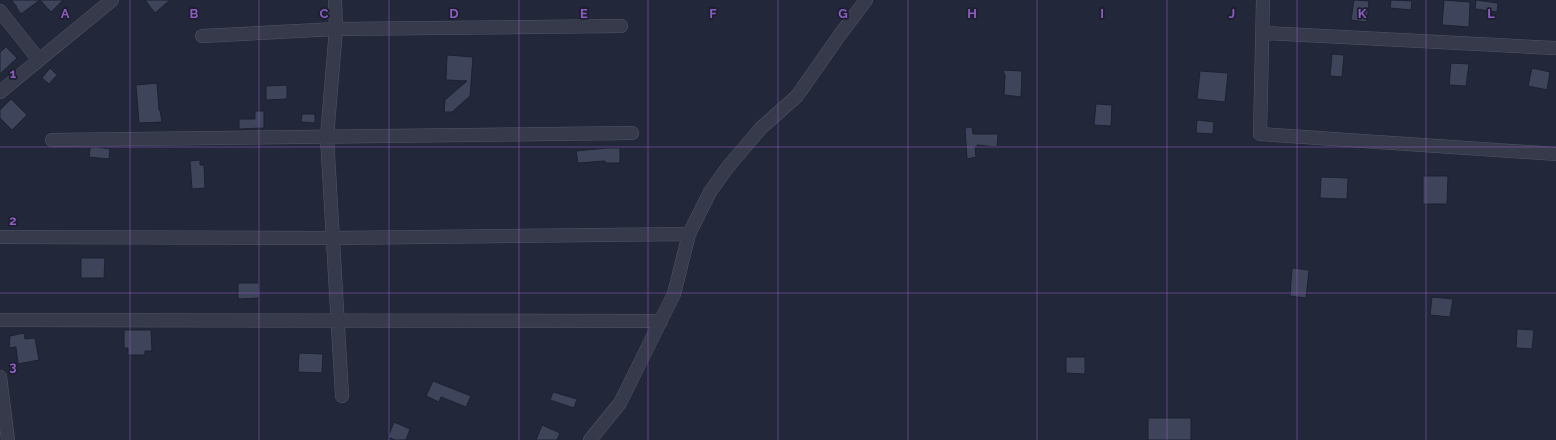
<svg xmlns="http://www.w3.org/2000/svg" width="1556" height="440" font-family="Raleway,sans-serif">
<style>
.building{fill:#3e445a;stroke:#1d2131}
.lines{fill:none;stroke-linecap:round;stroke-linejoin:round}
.minor-casing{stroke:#515565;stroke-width:14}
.minor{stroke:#363a4a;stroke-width:13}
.grid{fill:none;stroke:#8e5cc1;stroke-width:1;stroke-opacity:0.55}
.grid-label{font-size:13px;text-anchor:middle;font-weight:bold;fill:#8e5cc1;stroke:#1b1f2f;stroke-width:3.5;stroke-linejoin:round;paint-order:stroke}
</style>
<rect width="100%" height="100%" fill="#22283a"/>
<path class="building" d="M 11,0 L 63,0 L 51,12 L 40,0 L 21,14 L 16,7 L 17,7 Z
M 145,0 L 170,0 L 155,13 Z
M 1354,0 L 1369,1 L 1367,22 L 1351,20 Z
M 1391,0 L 1412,1 L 1411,10 L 1390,8 Z
M 1444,0 L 1470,2 L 1469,27 L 1442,25 Z
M 1476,0 L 1498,3 L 1497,12 L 1475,9 Z
M 6,47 L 17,58 L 0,74 L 0,52 Z
M 1332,54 L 1344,55 L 1342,77 L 1330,76 Z
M 447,55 L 473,57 L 470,96 L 452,112 L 444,112 L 445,100 L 467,81 L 446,80 Z
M 1451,63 L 1469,64 L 1466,86 L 1449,85 Z
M 50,68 L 57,75 L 49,84 L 42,78 Z
M 1532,68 L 1550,72 L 1547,90 L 1528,86 Z
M 1003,70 L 1022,71 L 1021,97 L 1004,95 L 1005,76 Z
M 1200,71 L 1228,73 L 1225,102 L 1197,99 Z
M 157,83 L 159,110 L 160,110 L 162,122 L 139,123 L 136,85 Z
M 287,85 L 287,99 L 266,100 L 266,86 Z
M 11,99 L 27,115 L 12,130 L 0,118 L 0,110 Z
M 1096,104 L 1112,105 L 1111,126 L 1094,125 Z
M 255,111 L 264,111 L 264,128 L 239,129 L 239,119 L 255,119 Z
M 302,114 L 315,114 L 315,123 L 301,122 Z
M 1197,120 L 1214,122 L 1213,134 L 1196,133 Z
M 972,127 L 973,134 L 998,134 L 997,147 L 977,145 L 977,147 L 975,147 L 976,157 L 967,159 L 965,128 Z
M 96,147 L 110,149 L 109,159 L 89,157 L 90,148 Z
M 607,148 L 620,148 L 620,163 L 605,163 L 605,161 L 578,163 L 576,151 Z
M 200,160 L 200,165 L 204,165 L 205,188 L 192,189 L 190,161 Z
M 1423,176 L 1448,176 L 1447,204 L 1423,204 Z
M 1321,177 L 1348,178 L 1347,199 L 1320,198 Z
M 81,258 L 105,258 L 104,278 L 81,278 Z
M 1292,268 L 1309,270 L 1306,298 L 1290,296 Z
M 238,283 L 259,283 L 259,298 L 238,299 Z
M 1432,297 L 1453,299 L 1450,317 L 1430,315 Z
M 1517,329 L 1534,330 L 1532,349 L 1516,348 Z
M 124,330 L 151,330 L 152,351 L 145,351 L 145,355 L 128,355 L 128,348 L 124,348 Z
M 24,333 L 25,339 L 35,338 L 39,360 L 18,364 L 16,347 L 9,348 L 10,336 Z
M 299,353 L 323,354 L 322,373 L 298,372 Z
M 1066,357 L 1085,357 L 1085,374 L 1066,373 Z
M 433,381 L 471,396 L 466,407 L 441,397 L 439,402 L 426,396 Z
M 553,392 L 577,399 L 574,408 L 550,400 Z
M 1148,418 L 1191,418 L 1191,440 L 1148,440 Z
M 394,422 L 410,429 L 406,440 L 395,440 L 388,437 Z
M 542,425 L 560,433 L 557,440 L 536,440 Z"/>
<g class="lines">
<defs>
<path id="minor" d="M 335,0 L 336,29 L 327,137 L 342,396
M 1263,0 L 1260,134 L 1556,154
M 0,11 L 39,60
M 1263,33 L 1554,48
M 202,36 L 336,29 L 621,26
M 0,92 L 112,0
M 52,140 L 632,133
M 0,237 L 333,238 L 689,234
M 0,320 L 661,321
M 0,377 L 8,440
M 590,440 L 620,403 L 674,294 L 689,234 L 710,192 L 727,168 L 761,128 L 797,96 L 839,36 L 866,0"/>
</defs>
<use href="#minor" class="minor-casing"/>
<use href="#minor" class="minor"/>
</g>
<path class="grid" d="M 130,0 L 130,440M 259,0 L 259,440M 389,0 L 389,440M 519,0 L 519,440M 648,0 L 648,440M 778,0 L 778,440M 908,0 L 908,440M 1037,0 L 1037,440M 1167,0 L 1167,440M 1297,0 L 1297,440M 1426,0 L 1426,440M 0,147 L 1556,147M 0,293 L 1556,293"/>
<g class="grid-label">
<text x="65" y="18">A</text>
<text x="194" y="18">B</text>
<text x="324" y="18">C</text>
<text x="454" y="18">D</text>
<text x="584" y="18">E</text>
<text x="713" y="18">F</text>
<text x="843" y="18">G</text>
<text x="972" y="18">H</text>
<text x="1102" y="18">I</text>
<text x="1232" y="18">J</text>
<text x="1362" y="18">K</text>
<text x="1491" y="18">L</text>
<text x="13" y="78">1</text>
<text x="13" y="225">2</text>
<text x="13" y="371">3</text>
</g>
</svg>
